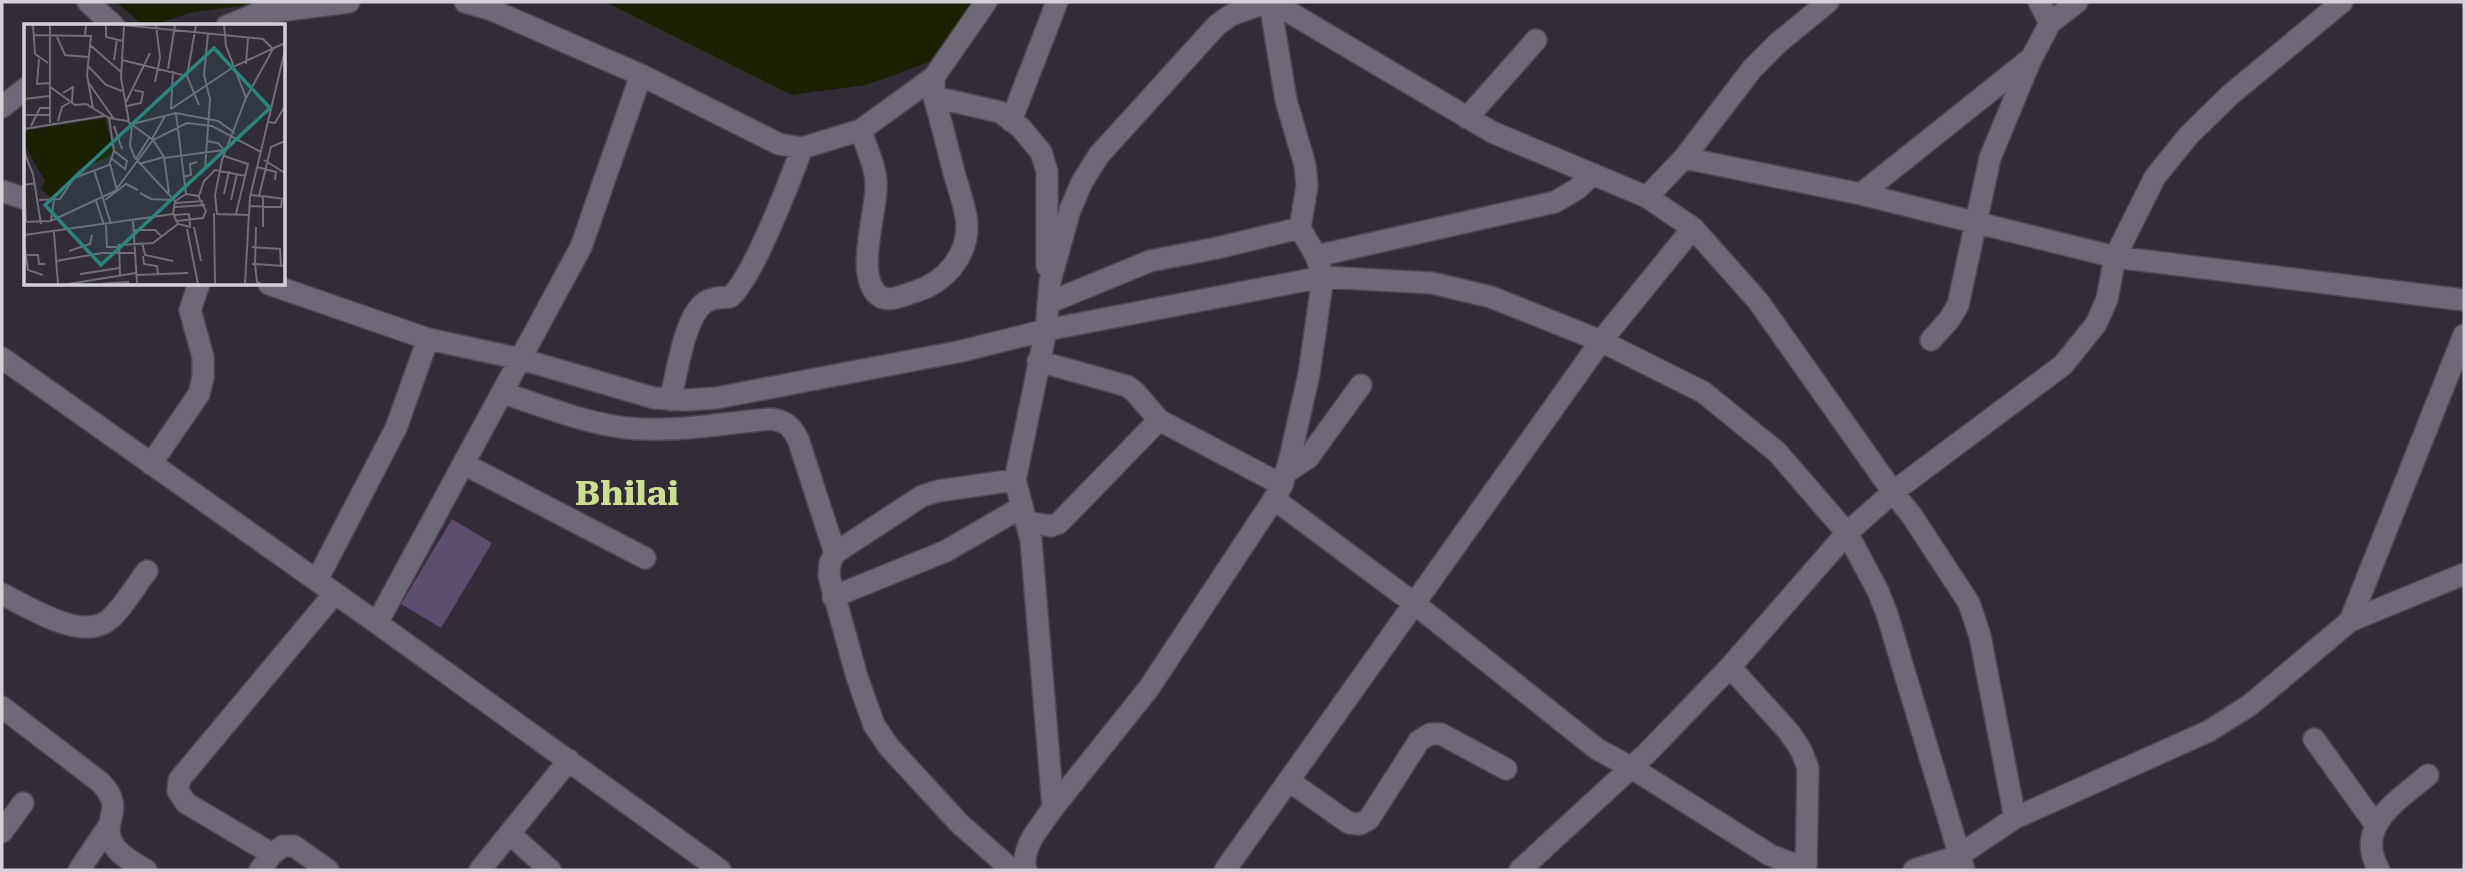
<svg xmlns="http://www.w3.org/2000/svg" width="2466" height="872" font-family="'Roboto Serif',serif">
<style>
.water{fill:#1b2000}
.building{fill:#5d4e6f}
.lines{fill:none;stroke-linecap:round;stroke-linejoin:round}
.street-casing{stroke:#4d4954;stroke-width:24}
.street{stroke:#6f6977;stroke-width:21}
.labels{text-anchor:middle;stroke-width:6;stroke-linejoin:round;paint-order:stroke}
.town-label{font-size:35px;font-weight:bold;fill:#cede91;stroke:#312c38}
.inset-road{fill:none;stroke:#726e78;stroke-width:2}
.view{fill:#2c847e;fill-opacity:0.15;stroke:#2c847e;stroke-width:3.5}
.inset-edge{fill:none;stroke:#d3d0d8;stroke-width:3.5}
</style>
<rect width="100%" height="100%" fill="#312c38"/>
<path class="water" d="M 116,2 L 252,2 L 241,6 L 193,12 L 150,26 L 144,26 Z
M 605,2 L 974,2 L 935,60 L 866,85 L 792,95 Z"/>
<path class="building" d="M 452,519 L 492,543 L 441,628 L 401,604 Z"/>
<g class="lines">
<defs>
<path id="street" d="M 88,2 L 114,26
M 465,2 L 492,10 L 641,75 L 779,144 L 802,148 L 861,130 L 934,77 L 986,2
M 1272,2 L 1492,132 L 1647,197 L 1693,228 L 1758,301 L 1893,492 L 1912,516 L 1969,603 L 1980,636 L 2015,818
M 2050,23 L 2077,2
M 227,26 L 256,14 L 349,2
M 934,97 L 1000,112 L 1021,128 L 1041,152 L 1047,171 L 1047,266
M 2,107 L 26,88
M 1467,118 L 1536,40
M 1011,121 L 1057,2
M 861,130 C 866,148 877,168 876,187 C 876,213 857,269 875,292 C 885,305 901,296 914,292 C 947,282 972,252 966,216 C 963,200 957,184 953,169 C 947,145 941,121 934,97 L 934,77
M 1684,158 L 1861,194 L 2115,257 L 2464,300
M 2,191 L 26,199
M 1861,194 L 2029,60
M 1647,197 L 1684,158 L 1752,69 L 1778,43 L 1828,2
M 1316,256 L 1555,202 L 1577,189 L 1593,174
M 269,284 L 428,339 L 521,359 L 654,398 L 685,400 L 716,398 L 962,351 L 1046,330 L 1323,277 L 1432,283 L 1491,297 L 1601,341 L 1703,392 L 1777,452 L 1847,533 L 1878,591 L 1887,614 L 1964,870
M 1048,303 L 1150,261 L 1217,248 L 1300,228
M 1931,340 L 1949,320 L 1958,305 L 1990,158 L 2031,59 L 2050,23 L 2039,2
M 2,358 L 377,623 L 720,870
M 1038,361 L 1127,386 L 1135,392 L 1159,420 L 1282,485
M 503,393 C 543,406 584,423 627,428 C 674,433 724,423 771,419 C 786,421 791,426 798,439 L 835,553
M 670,400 C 677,375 684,318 704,303 C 711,297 722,298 730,297 C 752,280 791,178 802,148
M 151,464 L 199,394 L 203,378 L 203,357 L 190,310 L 199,284
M 464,464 L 645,558
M 1285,473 L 1308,458 L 1361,385
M 1274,499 L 1415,604 L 1597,749 L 1632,768 L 1770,855 L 1806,869
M 1026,522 L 1051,526 L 1059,523 L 1159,420
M 317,580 L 396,428 L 428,339
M 2,594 C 29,607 84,644 111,618 C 125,605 135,586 147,571
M 833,597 L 946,551 L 1022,507
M 2350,621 L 2464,335
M 377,623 L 581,247 L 641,75
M 1730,667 L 1789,732 L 1801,750 L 1808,768 L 1806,870
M 2,707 L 100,782 C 129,811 97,821 115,847 C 121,856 136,864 146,870
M 2314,739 L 2375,824
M 1289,781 L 1349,823 L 1360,824 L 1369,819 L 1419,741 L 1430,734 L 1441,734 L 1506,769
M 1053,808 L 1149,688 L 1274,499 L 1282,485 L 1290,458 L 1309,374 L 1323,277 L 1316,256 L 1300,228 L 1307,186 L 1305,165 L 1286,100 L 1270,2
M 2,832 L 23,803
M 510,834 L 550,870
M 272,854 L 186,803 L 178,791 L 179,780 L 335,593
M 79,870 L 108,827
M 260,870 L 272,854 L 283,846 L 294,846 L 328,870
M 480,870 L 569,760
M 1012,870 L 959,823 L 889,747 L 874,725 L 857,677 L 829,576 L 830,563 L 835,553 L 922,496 L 938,491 L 1015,480
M 1026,870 C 1020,847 1041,826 1053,808 L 1031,540 L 1015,480 L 1046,330 L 1050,281 L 1070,210 L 1082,182 L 1099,155 L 1217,25 L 1231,15 L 1267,2
M 1225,870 L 1601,341 L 1693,228
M 1520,870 L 1647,753 L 1730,667 L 1847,533 L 1893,492 L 2063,365 L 2096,324 L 2107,299 L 2115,257 L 2155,177 L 2189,135 L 2230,95 L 2342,2
M 1914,870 L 1958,856 L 2015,818 L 2209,731 L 2250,705 L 2350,621 L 2464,574
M 2379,870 C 2353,826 2399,800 2428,775"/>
</defs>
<use href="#street" class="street-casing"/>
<use href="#street" class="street"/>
</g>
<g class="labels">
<g class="town-label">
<text x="627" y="505">Bhilai</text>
</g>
</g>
<g transform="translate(24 24)">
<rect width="261" height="261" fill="#312c38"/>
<path d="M 81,94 L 89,126 L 86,132 L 55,145 L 28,174 L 17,165 L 21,157 L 0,120 L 0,107 Z" fill="#1b2000"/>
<path class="inset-road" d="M 9,1 L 11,30 L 24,39M 62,1 L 61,12 L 67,12 L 63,51 L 69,84M 82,1 L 82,13 L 99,17M 99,1 L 239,15 L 249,25 L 222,74 L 198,136 L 191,171 L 193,190 L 225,191M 100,1 L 97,54 L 105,98M 200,1 L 202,22 L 222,74M 9,11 L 61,12M 33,13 L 41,31 L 64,33M 66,21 L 97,48M 15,35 L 13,60 L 25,59M 90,36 L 93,15M 98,36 L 163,52 L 175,81M 222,40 L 224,14M 63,41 L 82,61 L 98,67M 144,45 L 151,1M 163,52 L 172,1M 64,58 L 90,95M 131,58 L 136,34 L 132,1M 0,75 L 26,72M 102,78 L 126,29M 103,82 L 117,79 L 119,68 L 110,66M 147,85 L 211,42 L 261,19M 147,85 L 149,47M 152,89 L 162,170M 0,91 L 26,91M 85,94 L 103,97 L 129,116 L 140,133 L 145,169M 34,97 L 38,83 L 48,77 L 49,63 L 39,69M 244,98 L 251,99 L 261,82M 26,99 L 26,1M 7,102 L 16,84 L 26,84M 90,102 L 98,125M 0,105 L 80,92M 128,115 L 141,92M 182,117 L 194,119 L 202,128M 0,128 L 9,150 L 17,200M 200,132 L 224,140 L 212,190M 140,134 L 200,126M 88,135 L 101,145 L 103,137 L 90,127M 112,135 L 125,114M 240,136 L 261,149M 86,140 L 93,166M 115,140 L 140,133M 233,143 L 252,148 L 251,156M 181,145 L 186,75 L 180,51 L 184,10M 70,146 L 87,200M 159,153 L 167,151 L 166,140 L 173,138M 116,169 L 127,175 L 148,176M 200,170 L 205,147M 227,171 L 235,172 L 247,123 L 261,117M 175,172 L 180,157 L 191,146 L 222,152M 235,172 L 239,173 L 239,203M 238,172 L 261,175M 15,176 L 36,175 L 50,154 L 85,141 L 90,127 L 85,94 L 62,80 L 51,81 L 25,62M 81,176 L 102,160 L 114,166M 207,176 L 213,150M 72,177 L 80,201M 151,177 L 162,170 L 174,172 L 182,187 L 179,194 L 152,197M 151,179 L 179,177M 225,182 L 257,183 L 258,174M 151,183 L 181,181M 190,189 L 191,260M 150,191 L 165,190 L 166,203 L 154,200 L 151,194 L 150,191 L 149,190 L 151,177 L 111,134 L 106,122 L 108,100 L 152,89 L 194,97 L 211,109M 27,197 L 30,176M 109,197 L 113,259M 0,198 L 27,197 L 91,167 L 129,116 L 163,99 L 188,102 L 237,128M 2,198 L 0,161 L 11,159M 82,201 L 83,223 L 94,223M 170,203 L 177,237M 232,203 L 231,240 L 233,258 L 237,260M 163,205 L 174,260M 109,206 L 131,206 L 137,212M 30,208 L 34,260M 0,211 L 149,190M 0,218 L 4,246 L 19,251M 118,219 L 121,231 L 149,237M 228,223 L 256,225 L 257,241M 45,227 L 66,220 L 68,211M 3,231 L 14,231 L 15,240 L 21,240M 119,232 L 120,240 L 133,242 L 134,250M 32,237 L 78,229 L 111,229M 228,240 L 261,242M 56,250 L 96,244M 96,251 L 95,221 L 129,219 L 154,200M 113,251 L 164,249M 44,260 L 112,249M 76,260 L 105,258M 103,260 L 171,260M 221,260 L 226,173 L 261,26"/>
<path class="view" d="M 190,24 L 246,84 L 77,241 L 21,181 Z"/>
<rect width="261" height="261" class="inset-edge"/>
</g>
<rect width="2466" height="872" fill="none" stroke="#d3d0d8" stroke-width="7"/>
</svg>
